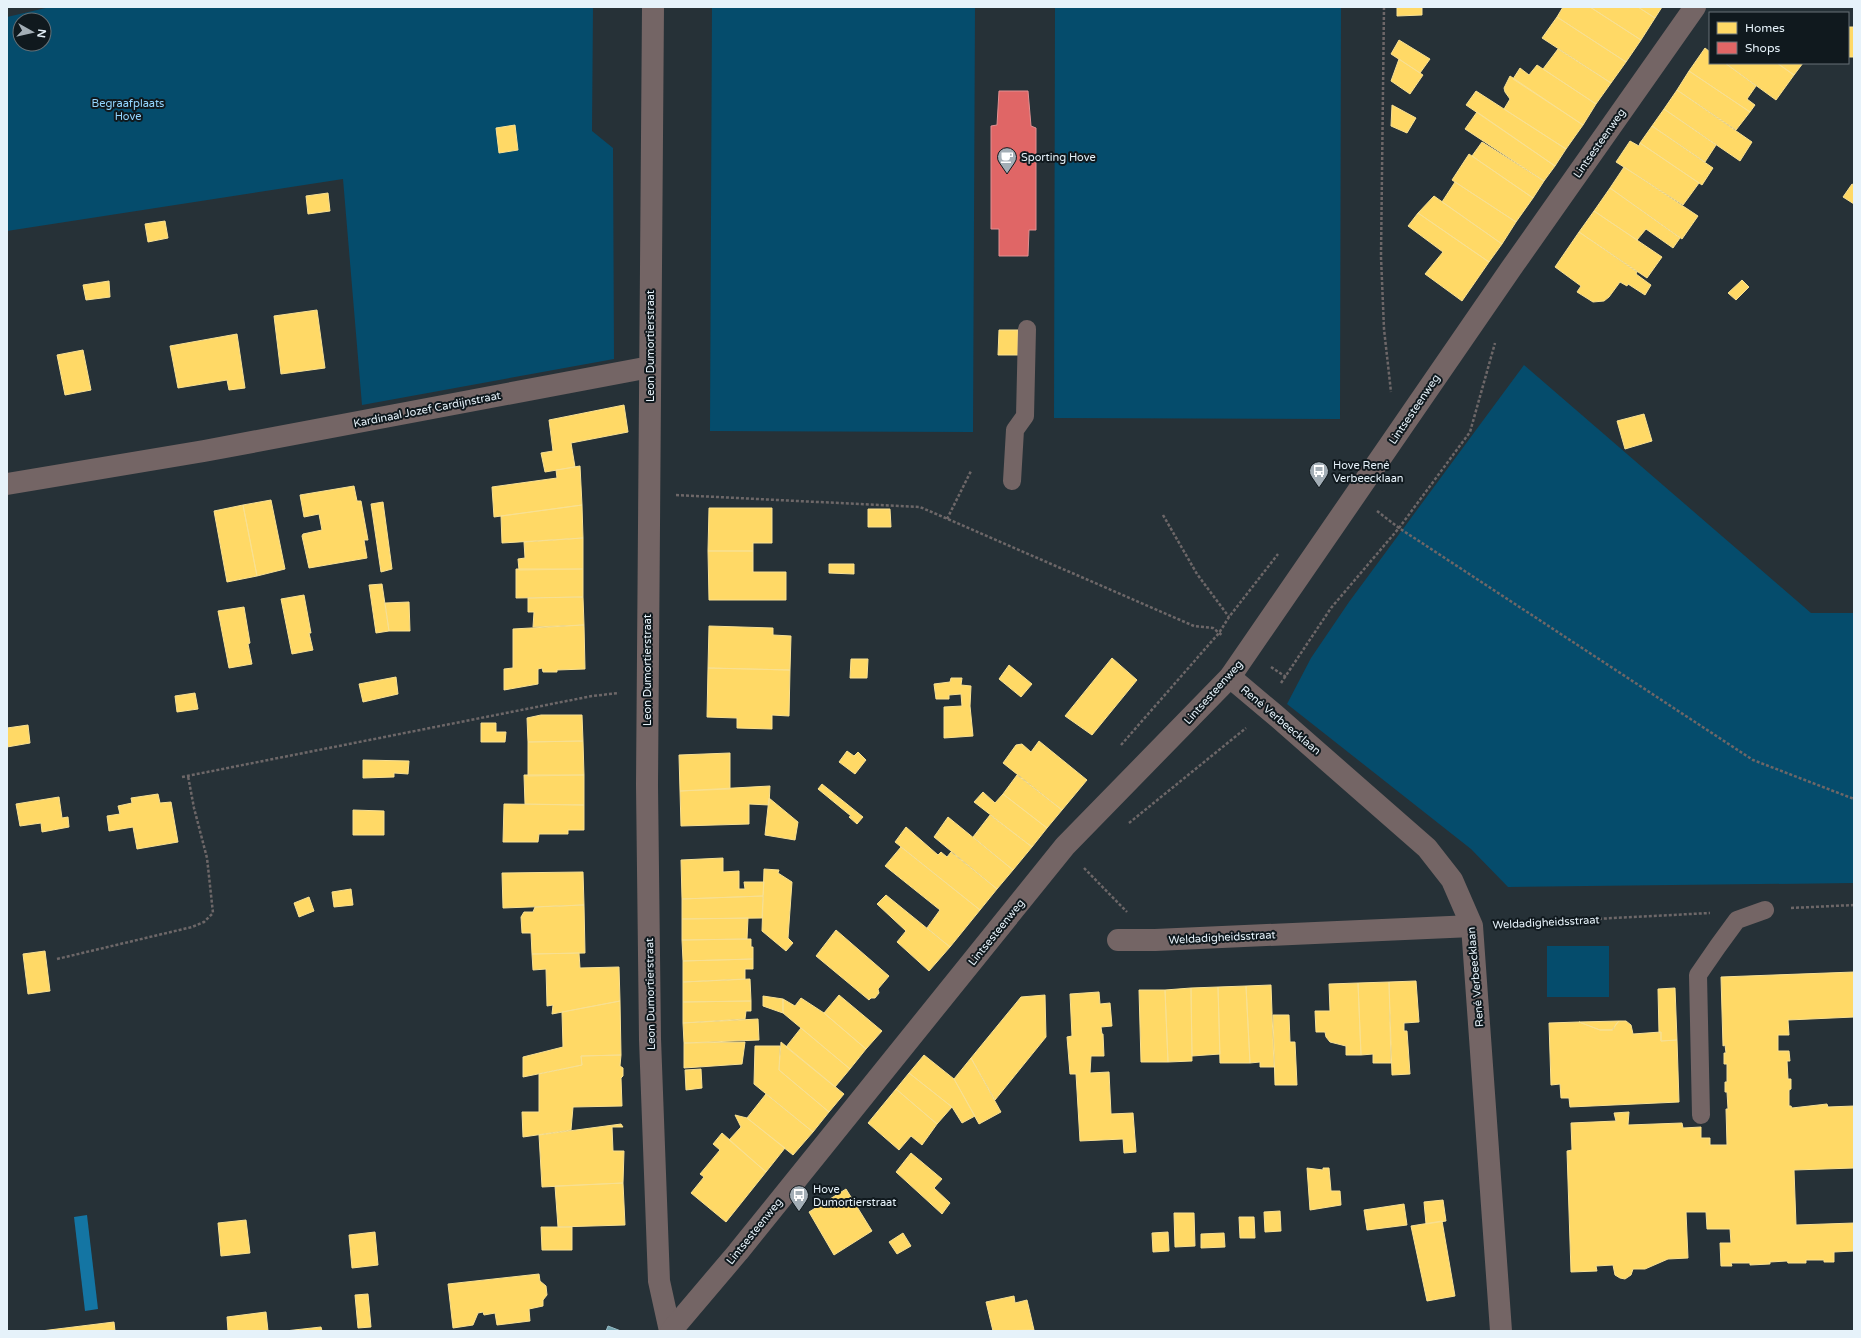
<svg xmlns="http://www.w3.org/2000/svg" width="1861" height="1338" font-family="'Varela Round',sans-serif">
<style>
.green{fill:#054c6c;fill-rule:evenodd}
.water{fill:#1475a3}
.homes{fill:#ffd966;stroke:#f8e092}
.shops{fill:#e06666;stroke:#e29092}
.public{fill:#76a5af;stroke:#98bcc6}
.lines{fill:none;stroke-linecap:round;stroke-linejoin:round}
.path{stroke:#6d6768;stroke-width:2.5;stroke-dasharray:3 2;stroke-linecap:butt}
.service{stroke:#746565;stroke-width:18}
.minor{stroke:#746565;stroke-width:22}
.tertiary{stroke:#746565;stroke-width:22}
.labels{text-anchor:middle;stroke-width:4;stroke-linejoin:round;paint-order:stroke}
.park-label{font-size:11px;fill:#94d5fe;stroke:#10191e}
.street-label{font-size:11px;fill:#e6f2fa;stroke:#10191e}
.poi-label{font-size:11px;fill:#e6f2fa;stroke:#10191e;text-anchor:start}
</style>
<rect width="100%" height="100%" fill="#263137"/>
<path class="green" d="M 50,7 L 593,7 L 592,131 L 613,148 L 614,359 L 362,405 L 343,179 L 7,231 L 7,17 ZM 20,20 L 44,20 L 44,44 L 20,44 Z
M 712,7 L 975,7 L 973,432 L 710,431 Z
M 1055,7 L 1341,7 L 1340,419 L 1054,418 Z
M 1524,365 L 1811,613 L 1854,613 L 1854,883 L 1508,887 L 1471,849 L 1287,704 L 1311,658 L 1349,602 Z
M 1547,946 L 1609,946 L 1609,997 L 1547,997 Z"/>
<path class="water" d="M 87,1215 L 98,1309 L 85,1311 L 74,1217 Z"/>
<path class="homes" d="M 1397,7 L 1422,7 L 1422,15 L 1397,16 Z
M 1563,7 L 1590,7 L 1641,40 L 1626,62 L 1557,17 Z
M 1590,7 L 1638,7 L 1655,18 L 1641,40 Z
M 1638,7 L 1662,7 L 1655,18 Z
M 1557,17 L 1626,62 L 1611,83 L 1542,38 Z
M 1848,27 L 1854,27 L 1854,57 L 1848,57 Z
M 1399,40 L 1430,59 L 1420,73 L 1391,54 Z
M 1705,48 L 1710,52 L 1710,63 L 1725,63 L 1756,86 L 1747,99 L 1755,105 L 1750,112 L 1689,71 Z
M 1558,49 L 1611,83 L 1596,104 L 1543,69 Z
M 1399,59 L 1423,75 L 1410,94 L 1391,81 Z
M 1725,63 L 1777,63 L 1794,75 L 1776,100 Z
M 1777,63 L 1803,63 L 1794,75 Z
M 1537,65 L 1596,104 L 1583,125 L 1513,79 L 1520,68 L 1529,75 Z
M 1689,71 L 1750,112 L 1736,130 L 1677,90 Z
M 1510,76 L 1583,125 L 1566,149 L 1504,109 L 1510,99 L 1505,92 L 1504,88 Z
M 1677,90 L 1752,142 L 1740,161 L 1664,109 Z
M 1476,91 L 1566,149 L 1555,166 L 1466,105 Z
M 1392,105 L 1416,118 L 1407,133 L 1391,126 Z
M 1664,109 L 1716,145 L 1705,162 L 1652,126 Z
M 1477,112 L 1555,166 L 1544,181 L 1465,129 Z
M 515,125 L 518,150 L 499,153 L 496,128 Z
M 1652,126 L 1713,168 L 1702,185 L 1640,143 Z
M 1630,141 L 1639,146 L 1640,143 L 1699,183 L 1683,205 L 1616,162 Z
M 1482,142 L 1544,181 L 1533,198 L 1472,156 Z
M 1469,154 L 1533,198 L 1516,222 L 1452,180 Z
M 1624,167 L 1698,216 L 1682,239 L 1610,188 Z
M 1455,182 L 1516,222 L 1502,244 L 1442,202 Z
M 1852,184 L 1854,185 L 1854,204 L 1843,197 Z
M 1610,188 L 1680,238 L 1673,248 L 1646,229 L 1637,240 L 1594,211 Z
M 328,193 L 330,211 L 308,214 L 306,196 Z
M 1434,196 L 1502,244 L 1489,262 L 1418,213 Z
M 1594,211 L 1662,257 L 1647,278 L 1579,232 Z
M 1418,213 L 1489,262 L 1462,301 L 1425,274 L 1443,252 L 1408,226 Z
M 165,221 L 168,238 L 148,242 L 145,224 Z
M 1579,232 L 1637,272 L 1636,274 L 1651,285 L 1645,295 L 1628,284 L 1627,286 L 1620,282 L 1609,297 L 1604,301 L 1593,302 L 1577,292 L 1581,286 L 1555,267 Z
M 1742,280 L 1749,287 L 1736,300 L 1728,293 Z
M 109,281 L 110,297 L 86,300 L 83,285 Z
M 317,310 L 325,368 L 281,374 L 274,316 Z
M 999,330 L 1018,330 L 1018,355 L 998,355 Z
M 237,334 L 245,388 L 229,390 L 227,380 L 178,388 L 170,346 Z
M 83,350 L 91,390 L 65,395 L 57,355 Z
M 624,405 L 628,432 L 571,443 L 575,467 L 545,472 L 541,453 L 553,451 L 549,420 Z
M 1644,414 L 1652,441 L 1625,449 L 1617,421 Z
M 580,466 L 582,505 L 494,517 L 492,487 L 557,478 L 556,470 Z
M 354,486 L 357,501 L 361,501 L 368,540 L 364,540 L 367,558 L 309,568 L 302,536 L 303,534 L 322,530 L 319,514 L 304,517 L 300,495 Z
M 271,500 L 285,569 L 257,576 L 243,505 Z
M 383,502 L 392,569 L 381,572 L 371,504 Z
M 243,505 L 257,576 L 227,582 L 214,511 Z
M 582,505 L 583,538 L 502,543 L 501,516 Z
M 709,508 L 772,508 L 772,543 L 753,543 L 753,551 L 708,551 Z
M 868,509 L 890,509 L 891,527 L 868,527 Z
M 583,538 L 583,569 L 519,570 L 518,559 L 525,558 L 524,542 Z
M 708,551 L 753,551 L 753,572 L 786,572 L 786,600 L 709,600 Z
M 829,564 L 854,564 L 854,574 L 829,573 Z
M 516,569 L 583,569 L 583,597 L 516,598 Z
M 382,584 L 389,631 L 376,633 L 369,585 Z
M 304,595 L 311,633 L 309,633 L 313,650 L 292,654 L 281,599 Z
M 583,597 L 584,625 L 533,627 L 534,612 L 528,612 L 528,598 Z
M 409,602 L 410,631 L 389,631 L 385,603 Z
M 244,607 L 250,643 L 248,644 L 252,664 L 229,668 L 218,611 Z
M 584,625 L 585,669 L 557,670 L 557,672 L 543,672 L 542,668 L 538,669 L 538,684 L 504,690 L 504,669 L 513,668 L 513,629 Z
M 709,626 L 773,628 L 773,635 L 791,636 L 790,670 L 708,668 Z
M 1112,658 L 1137,680 L 1092,735 L 1065,716 Z
M 851,659 L 868,659 L 867,678 L 850,678 Z
M 1009,665 L 1032,684 L 1021,697 L 999,679 Z
M 708,668 L 790,670 L 789,716 L 772,715 L 772,729 L 737,728 L 737,718 L 707,717 Z
M 396,677 L 398,694 L 363,702 L 359,684 Z
M 951,678 L 962,678 L 961,685 L 971,686 L 970,706 L 973,736 L 944,738 L 944,707 L 962,706 L 961,694 L 949,695 L 949,699 L 936,699 L 934,684 L 950,682 Z
M 195,693 L 198,709 L 177,712 L 175,696 Z
M 541,715 L 582,715 L 583,741 L 528,742 L 527,718 Z
M 481,723 L 496,723 L 496,732 L 506,732 L 505,742 L 481,742 Z
M 28,725 L 30,743 L 7,747 L 7,728 Z
M 583,741 L 584,775 L 528,776 L 528,742 Z
M 1039,741 L 1087,780 L 1062,810 L 1003,763 L 1016,745 L 1022,744 L 1031,752 Z
M 847,751 L 854,756 L 858,752 L 866,760 L 855,774 L 839,762 Z
M 730,753 L 730,789 L 680,791 L 679,755 Z
M 363,760 L 409,761 L 408,774 L 394,773 L 394,777 L 363,778 Z
M 524,775 L 584,775 L 584,805 L 525,804 Z
M 1017,775 L 1062,810 L 1047,828 L 1003,794 Z
M 822,784 L 863,817 L 857,824 L 849,817 L 851,816 L 818,789 Z
M 770,786 L 769,805 L 749,804 L 749,824 L 681,826 L 680,791 Z
M 983,792 L 995,803 L 1003,794 L 1047,828 L 1032,847 L 974,802 Z
M 158,794 L 160,803 L 171,802 L 178,842 L 137,849 L 133,827 L 109,831 L 107,816 L 120,814 L 118,806 L 132,803 L 131,798 Z
M 59,797 L 62,818 L 68,817 L 69,827 L 42,832 L 41,823 L 20,826 L 16,804 Z
M 769,798 L 798,822 L 795,840 L 765,835 Z
M 504,804 L 584,805 L 584,830 L 568,830 L 568,834 L 539,834 L 538,842 L 503,842 Z
M 353,810 L 384,811 L 384,835 L 353,835 Z
M 990,815 L 1032,847 L 1013,870 L 973,837 Z
M 948,817 L 1013,870 L 997,889 L 934,837 Z
M 906,827 L 938,855 L 941,852 L 947,857 L 951,852 L 997,889 L 980,910 L 895,842 Z
M 901,847 L 980,910 L 950,947 L 927,928 L 940,910 L 885,866 Z
M 723,858 L 723,872 L 739,871 L 739,889 L 745,889 L 744,882 L 764,882 L 763,896 L 682,899 L 681,860 Z
M 764,869 L 779,870 L 778,873 L 792,882 L 788,938 L 793,943 L 786,951 L 762,931 Z
M 583,872 L 584,905 L 503,908 L 502,873 Z
M 351,889 L 353,905 L 334,907 L 332,892 Z
M 886,895 L 950,947 L 929,971 L 897,942 L 906,931 L 877,904 Z
M 763,896 L 762,918 L 682,919 L 682,899 Z
M 309,897 L 314,911 L 299,917 L 294,903 Z
M 584,905 L 585,953 L 532,954 L 531,933 L 522,933 L 521,917 L 524,912 L 533,912 L 535,907 Z
M 748,918 L 747,939 L 682,940 L 682,919 Z
M 836,930 L 889,976 L 878,989 L 879,993 L 875,998 L 871,998 L 869,1000 L 816,956 Z
M 747,939 L 751,939 L 751,947 L 753,947 L 753,959 L 683,961 L 682,940 Z
M 45,951 L 50,991 L 28,994 L 23,954 Z
M 579,953 L 580,968 L 619,967 L 620,1001 L 552,1014 L 553,1005 L 547,1006 L 546,969 L 533,970 L 532,954 Z
M 753,959 L 753,969 L 745,969 L 745,979 L 683,982 L 683,961 Z
M 1854,972 L 1854,1017 L 1788,1020 L 1789,1035 L 1778,1035 L 1778,1051 L 1789,1051 L 1790,1061 L 1787,1061 L 1788,1079 L 1791,1079 L 1791,1089 L 1789,1090 L 1789,1106 L 1791,1106 L 1792,1108 L 1827,1104 L 1828,1107 L 1854,1106 L 1854,1168 L 1794,1170 L 1796,1225 L 1854,1223 L 1854,1251 L 1834,1252 L 1834,1262 L 1824,1262 L 1824,1260 L 1806,1260 L 1806,1263 L 1788,1263 L 1787,1261 L 1770,1262 L 1770,1264 L 1750,1265 L 1750,1263 L 1731,1263 L 1732,1266 L 1721,1266 L 1720,1243 L 1731,1243 L 1730,1229 L 1707,1229 L 1706,1212 L 1686,1212 L 1688,1258 L 1668,1259 L 1645,1269 L 1633,1269 L 1631,1275 L 1625,1279 L 1620,1278 L 1615,1275 L 1613,1265 L 1596,1266 L 1597,1271 L 1571,1272 L 1567,1151 L 1572,1150 L 1571,1123 L 1616,1121 L 1614,1113 L 1629,1112 L 1628,1125 L 1682,1123 L 1683,1128 L 1701,1127 L 1701,1138 L 1710,1138 L 1710,1145 L 1727,1145 L 1726,1109 L 1728,1109 L 1727,1092 L 1725,1092 L 1725,1082 L 1727,1082 L 1727,1064 L 1724,1064 L 1724,1053 L 1726,1053 L 1725,1045 L 1723,1046 L 1721,977 Z
M 750,979 L 751,1001 L 683,1002 L 683,982 Z
M 1416,981 L 1419,1022 L 1404,1023 L 1404,1031 L 1407,1031 L 1410,1074 L 1392,1075 L 1389,982 Z
M 1389,982 L 1391,1063 L 1373,1063 L 1373,1054 L 1361,1055 L 1358,983 Z
M 1358,983 L 1361,1055 L 1346,1055 L 1346,1046 L 1330,1042 L 1326,1037 L 1325,1032 L 1316,1032 L 1315,1011 L 1330,1011 L 1329,984 Z
M 1271,985 L 1274,1067 L 1260,1067 L 1260,1062 L 1250,1063 L 1246,986 Z
M 1246,986 L 1250,1063 L 1220,1063 L 1218,987 Z
M 1218,987 L 1220,1054 L 1192,1056 L 1191,988 Z
M 1191,988 L 1192,1061 L 1168,1062 L 1165,990 Z
M 1675,988 L 1677,1040 L 1661,1041 L 1661,1032 L 1659,1033 L 1658,989 Z
M 1139,990 L 1165,990 L 1168,1062 L 1141,1062 Z
M 1099,992 L 1100,1004 L 1110,1003 L 1112,1026 L 1101,1027 L 1102,1034 L 1103,1034 L 1104,1056 L 1091,1056 L 1090,1073 L 1109,1072 L 1111,1114 L 1133,1113 L 1136,1152 L 1124,1153 L 1123,1139 L 1080,1141 L 1076,1074 L 1070,1074 L 1067,1037 L 1072,1036 L 1070,994 Z
M 839,995 L 882,1031 L 866,1049 L 824,1013 Z
M 1045,995 L 1046,1037 L 995,1100 L 971,1058 L 1021,997 Z
M 763,996 L 783,999 L 783,1013 L 763,1006 Z
M 801,998 L 824,1013 L 866,1049 L 850,1069 L 783,1013 L 783,999 L 795,1006 Z
M 620,1001 L 621,1055 L 581,1056 L 582,1065 L 523,1077 L 523,1057 L 563,1047 L 562,1012 Z
M 751,1001 L 751,1011 L 746,1011 L 745,1019 L 683,1023 L 683,1002 Z
M 1273,1015 L 1289,1015 L 1290,1042 L 1295,1042 L 1297,1085 L 1275,1085 Z
M 758,1019 L 759,1040 L 684,1043 L 683,1023 Z
M 1619,1021 L 1612,1030 L 1600,1030 L 1579,1022 Z
M 1619,1021 L 1626,1021 L 1631,1025 L 1633,1034 L 1661,1032 L 1661,1041 L 1677,1040 L 1679,1102 L 1570,1107 L 1569,1098 L 1561,1098 L 1560,1084 L 1551,1085 L 1549,1023 L 1579,1022 L 1600,1030 L 1613,1030 L 1616,1024 Z
M 801,1028 L 850,1069 L 835,1087 L 786,1047 Z
M 745,1042 L 742,1064 L 684,1068 L 684,1043 Z
M 781,1042 L 844,1094 L 829,1112 L 779,1070 Z
M 755,1046 L 780,1046 L 779,1070 L 829,1112 L 813,1132 L 754,1084 Z
M 621,1055 L 620,1066 L 623,1068 L 623,1076 L 621,1078 L 622,1106 L 573,1107 L 571,1130 L 523,1137 L 522,1112 L 539,1112 L 539,1074 L 582,1065 L 581,1056 Z
M 924,1055 L 954,1079 L 975,1116 L 962,1123 L 952,1107 L 909,1073 Z
M 971,1058 L 1001,1112 L 979,1124 L 954,1079 Z
M 701,1069 L 702,1088 L 686,1090 L 685,1070 Z
M 909,1073 L 952,1107 L 937,1124 L 896,1089 Z
M 896,1089 L 937,1124 L 922,1145 L 911,1136 L 899,1150 L 868,1123 Z
M 766,1094 L 813,1132 L 793,1155 L 747,1118 Z
M 735,1115 L 747,1118 L 785,1148 L 766,1172 L 729,1140 L 741,1127 Z
M 621,1124 L 623,1127 L 612,1127 L 613,1151 L 624,1151 L 623,1183 L 542,1187 L 539,1135 Z
M 722,1133 L 766,1172 L 726,1222 L 691,1193 L 704,1177 L 700,1174 L 720,1150 L 713,1144 Z
M 911,1153 L 942,1179 L 934,1188 L 950,1203 L 942,1214 L 896,1172 Z
M 1307,1168 L 1323,1170 L 1323,1168 L 1329,1168 L 1331,1191 L 1340,1191 L 1341,1205 L 1310,1210 Z
M 623,1183 L 625,1225 L 558,1227 L 555,1186 Z
M 846,1189 L 872,1231 L 834,1255 L 809,1212 Z
M 1443,1200 L 1446,1221 L 1426,1224 L 1424,1202 Z
M 1404,1204 L 1407,1225 L 1367,1230 L 1364,1210 Z
M 1280,1211 L 1281,1231 L 1265,1232 L 1264,1212 Z
M 1174,1213 L 1194,1213 L 1195,1246 L 1175,1247 Z
M 1239,1217 L 1254,1217 L 1255,1238 L 1240,1238 Z
M 246,1220 L 250,1253 L 221,1256 L 218,1223 Z
M 1442,1221 L 1455,1296 L 1427,1301 L 1411,1226 Z
M 541,1227 L 572,1227 L 572,1250 L 542,1250 Z
M 375,1232 L 378,1265 L 352,1268 L 349,1235 Z
M 1168,1232 L 1169,1251 L 1153,1252 L 1152,1233 Z
M 903,1233 L 911,1246 L 897,1254 L 889,1242 Z
M 1224,1233 L 1225,1247 L 1201,1248 L 1201,1234 Z
M 539,1274 L 540,1281 L 546,1286 L 547,1295 L 543,1300 L 543,1306 L 529,1309 L 530,1321 L 497,1325 L 495,1313 L 484,1315 L 483,1312 L 478,1313 L 473,1325 L 453,1328 L 448,1284 Z
M 368,1294 L 371,1327 L 358,1328 L 355,1295 Z
M 1014,1296 L 1015,1303 L 1027,1300 L 1034,1330 L 993,1331 L 986,1302 Z
M 266,1312 L 268,1331 L 228,1331 L 227,1317 Z
M 114,1322 L 115,1331 L 41,1331 Z
M 321,1327 L 322,1331 L 285,1331 Z"/>
<path class="shops" d="M 999,91 L 1028,91 L 1031,126 L 1036,128 L 1036,230 L 1029,230 L 1028,256 L 999,256 L 999,229 L 991,229 L 991,126 L 997,125 Z"/>
<path class="public" d="M 608,1326 L 621,1331 L 606,1331 Z"/>
<g class="lines">
<path class="path" d="M 1384,7 L 1381,257 L 1384,329 L 1391,392
M 676,495 L 920,507 L 1194,626 L 1213,628 L 1223,636
M 1377,511 L 1399,528 L 1753,760 L 1854,799
M 1163,515 L 1197,574 L 1229,617
M 947,519 L 971,471
M 1271,667 L 1286,677
M 1281,683 L 1331,608 L 1399,528 L 1470,432 L 1495,343
M 1121,745 L 1219,633 L 1229,617 L 1278,554
M 182,777 L 592,696 L 619,693
M 1129,823 L 1246,728
M 1084,868 L 1127,912
M 1791,908 L 1854,905
M 1499,924 L 1710,913
M 57,959 L 192,927 L 204,922 L 213,913 L 207,858 L 194,808 L 188,776"/>
<path class="service" d="M 1012,481 L 1015,430 L 1025,416 L 1027,329
M 1701,1115 L 1698,975 L 1718,946 L 1737,920 L 1765,910"/>
<path class="minor" d="M 653,7 L 647,785 L 650,1039 L 659,1281 L 670,1331
M 7,484 L 204,451 L 650,367
M 1230,677 L 1274,714 L 1427,848 L 1452,880 L 1472,926 L 1501,1331
M 1118,940 L 1155,940 L 1472,926"/>
<path class="tertiary" d="M 671,1331 L 738,1252 L 1065,846 L 1230,677 L 1510,270 L 1695,7"/>
</g>
<defs>
<symbol id="cafe-pin" viewBox="-11 -11 22 30"><path d="M0 17L-7.5 6A9.5 9.5 0 1 1 7.5 6Z" fill="#a3aeb6" stroke="#10191e"/><path d="M-5.5-4.5H6V0H3Q3 3.5 0 3.5H-2.5Q-5.5 3.5-5.5 0ZM3-3.2v2h1.7v-2ZM-6 4.5H4V6H-6Z" fill="#fff"/></symbol>
<symbol id="bus-pin" viewBox="-11 -11 22 30"><path d="M0 17L-7.5 6A9.5 9.5 0 1 1 7.5 6Z" fill="#a3aeb6" stroke="#10191e"/><path d="M-5-6H5V4H4V6H2V4H-2V6H-4V4H-5ZM-3.5-4V0h7V-4ZM-3.5 1.2v1.5H-2V1.2ZM2 1.2v1.5H3.5V1.2Z" fill="#fff"/></symbol>
</defs>
<g fill-rule="evenodd">
<use href="#cafe-pin" x="996" y="146" width="22" height="30"/>
<use href="#bus-pin" x="1308" y="460" width="22" height="30"/>
<use href="#bus-pin" x="788" y="1184" width="22" height="30"/>
</g>
<g class="labels">
<g class="park-label">
<text x="128" y="107">Begraafplaats<tspan x="128" dy="13">Hove</tspan></text>
</g>
<g class="street-label">
<text transform="translate(1599 143) rotate(-55)" y="4">Lintsesteenweg</text>
<text transform="translate(650 346) rotate(-90)" y="4">Leon Dumortierstraat</text>
<text transform="translate(427 409) rotate(-11)" y="4">Kardinaal Jozef Cardijnstraat</text>
<text transform="translate(1414 409) rotate(-56)" y="4">Lintsesteenweg</text>
<text transform="translate(647 670) rotate(-90)" y="4">Leon Dumortierstraat</text>
<text transform="translate(1213 692) rotate(-48)" y="4">Lintsesteenweg</text>
<text transform="translate(1281 720) rotate(40)" y="4">René Verbeecklaan</text>
<text transform="translate(1546 922) rotate(-3)" y="4">Weldadigheidsstraat</text>
<text transform="translate(996 932) rotate(-51)" y="4">Lintsesteenweg</text>
<text transform="translate(1222 937) rotate(-3)" y="4">Weldadigheidsstraat</text>
<text transform="translate(1475 977) rotate(-95)" y="4">René Verbeecklaan</text>
<text transform="translate(650 994) rotate(-91)" y="4">Leon Dumortierstraat</text>
<text transform="translate(754 1231) rotate(-51)" y="4">Lintsesteenweg</text>
</g>
<g class="poi-label">
<text x="1021" y="161">Sporting Hove</text>
<text x="1333" y="469">Hove René<tspan x="1333" dy="13">Verbeecklaan</tspan></text>
<text x="813" y="1193">Hove<tspan x="813" dy="13">Dumortierstraat</tspan></text>
</g>
</g>
<rect width="1861" height="1338" fill="none" stroke="#e6f2fa" stroke-width="16"/>
<rect x="1709" y="12" width="140" height="52" fill="#10191e" stroke="#667076"/>
<rect x="1717" y="22" width="20" height="12" fill="#ffd966" stroke="#667076"/>
<text x="1745" y="32" font-size="12" fill="#e6f2fa">Homes</text>
<rect x="1717" y="42" width="20" height="12" fill="#e06666" stroke="#667076"/>
<text x="1745" y="52" font-size="12" fill="#e6f2fa">Shops</text>
<g transform="translate(32 32) rotate(98)"><circle r="19" fill="#10191e" stroke="#667076"/>
<path d="M0-3L7 15L0 10L-7 15Z" fill="#a3aeb6"/>
<text y="-6" font-size="11" font-weight="bold" text-anchor="middle" fill="#e6f2fa">N</text>
</g>
</svg>
